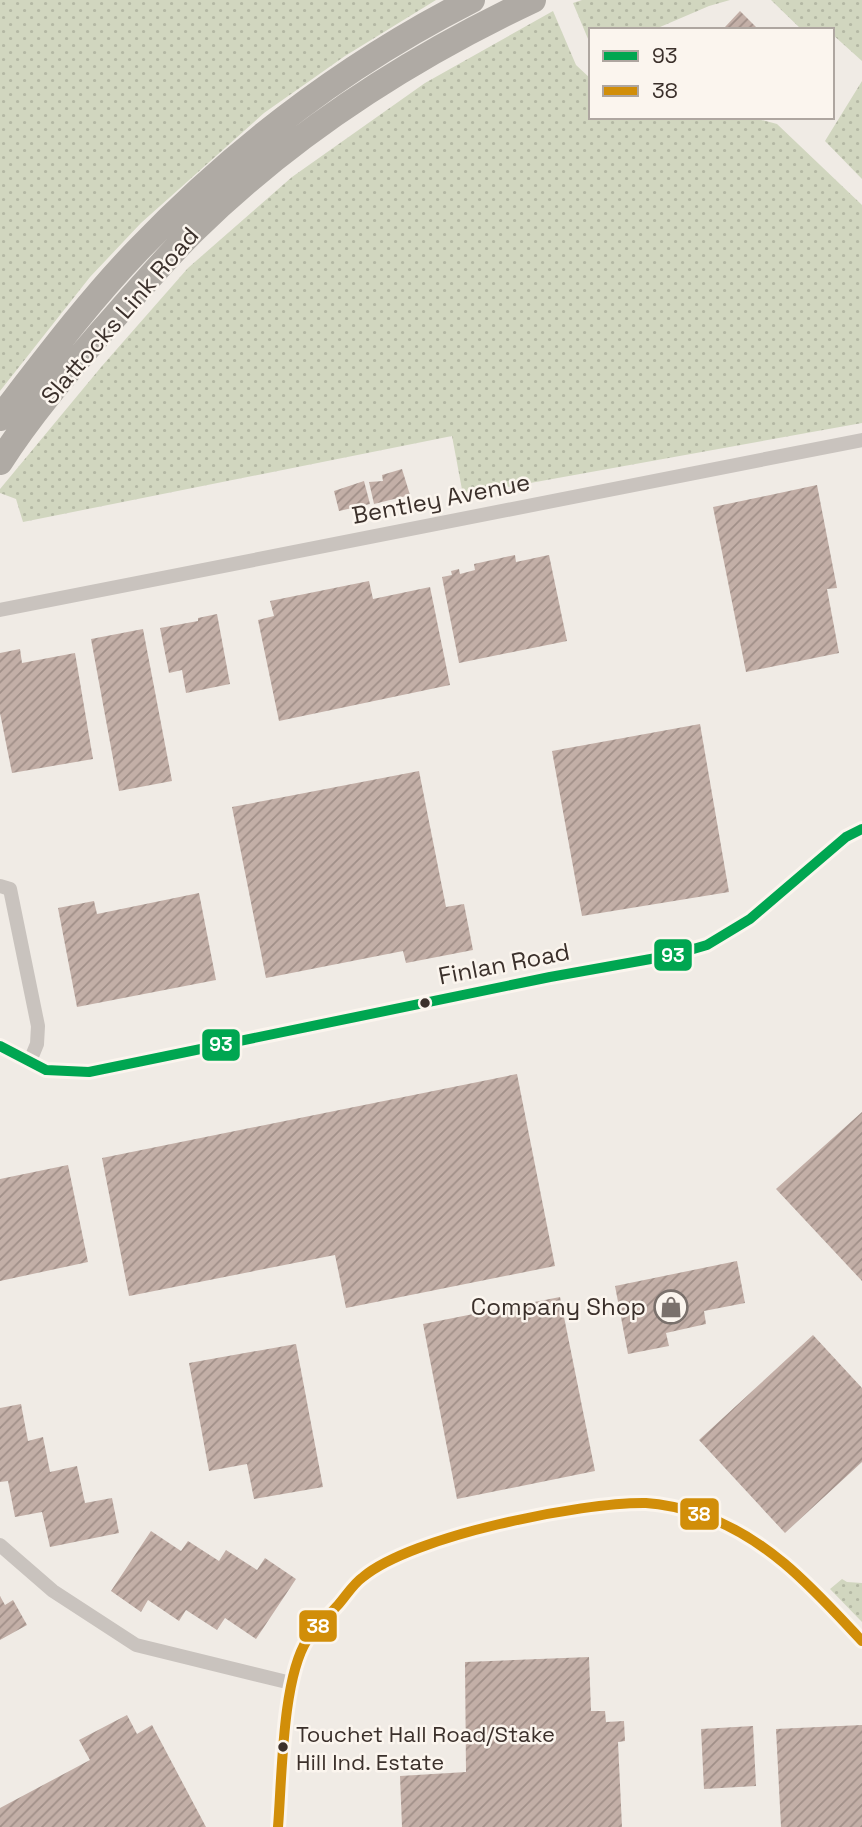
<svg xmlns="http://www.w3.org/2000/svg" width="862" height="1827" font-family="'Space Grotesk',sans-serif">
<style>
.grass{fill:url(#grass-dots)}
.building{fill:url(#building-hatch)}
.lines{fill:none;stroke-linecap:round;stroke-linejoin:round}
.minor{stroke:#c9c3be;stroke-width:14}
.motorway{stroke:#afaaa4;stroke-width:26}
.bus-1-casing{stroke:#fbf5ee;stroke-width:16}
.bus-2-casing{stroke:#fbf5ee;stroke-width:16}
.bus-1{stroke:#00a651;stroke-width:10}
.bus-2{stroke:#d18e09;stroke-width:10}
.bus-dot{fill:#3b302b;stroke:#fbf5ee;stroke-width:2.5}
.labels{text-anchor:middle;stroke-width:5;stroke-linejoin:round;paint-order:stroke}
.bus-label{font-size:22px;fill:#3b302b;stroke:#fbf5ee;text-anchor:start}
.street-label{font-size:24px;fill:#3b302b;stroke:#fbf5ee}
.poi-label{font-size:24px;fill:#3b302b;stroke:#fbf5ee;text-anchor:end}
.line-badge{stroke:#fbf5ee;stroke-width:2.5}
.badge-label{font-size:19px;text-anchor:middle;font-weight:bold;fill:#fff}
</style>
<defs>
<pattern id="grass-dots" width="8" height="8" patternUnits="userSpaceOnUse" patternTransform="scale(1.75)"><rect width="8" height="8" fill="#d1d6bf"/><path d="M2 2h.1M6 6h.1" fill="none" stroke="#b4b8a4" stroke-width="1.8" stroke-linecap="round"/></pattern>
<pattern id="building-hatch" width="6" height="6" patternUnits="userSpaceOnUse" patternTransform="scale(1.75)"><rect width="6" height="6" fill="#c3afa7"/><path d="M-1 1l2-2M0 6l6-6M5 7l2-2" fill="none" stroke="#a08f88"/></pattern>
</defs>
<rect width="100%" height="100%" fill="#f0ebe5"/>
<path class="grass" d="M 0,0 L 436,0 L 345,56 L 264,113 L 141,223 L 90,277 L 0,391 Z
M 582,0 L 730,0 L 709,6 L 653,30 L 591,30 L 591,46 L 573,3 Z
M 771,0 L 862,0 L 862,61 L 832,34 L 832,30 L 802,30 Z
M 553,11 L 576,65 L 591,79 L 591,117 L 750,117 L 777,124 L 862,205 L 862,423 L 463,495 L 452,436 L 23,522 L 16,499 L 0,493 L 0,489 L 102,366 L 188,268 L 292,177 L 425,83 Z
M 862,81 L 862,179 L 825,141 Z
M 842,1579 L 847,1582 L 862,1583 L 862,1622 L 830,1589 Z"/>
<path class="building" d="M 740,11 L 759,30 L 728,30 L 725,27 Z
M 402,469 L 410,495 L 374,504 L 369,482 L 383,481 L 382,475 Z
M 364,481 L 370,504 L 339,511 L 334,491 Z
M 817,485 L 837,588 L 827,589 L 839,653 L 746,672 L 713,507 Z
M 515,555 L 516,562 L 549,555 L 567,641 L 459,663 L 442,577 L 452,575 L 451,571 L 459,569 L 460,574 L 475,570 L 474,564 Z
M 369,581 L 373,599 L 430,587 L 450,685 L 279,721 L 258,620 L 274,616 L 270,601 Z
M 217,614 L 230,684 L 186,693 L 182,670 L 169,673 L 160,628 L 198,621 L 198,618 Z
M 143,629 L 172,781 L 119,791 L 91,639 Z
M 20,649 L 22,663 L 75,653 L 93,759 L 12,773 L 0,713 L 0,653 Z
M 700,724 L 729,892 L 582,916 L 552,751 Z
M 419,771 L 446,907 L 464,904 L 473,950 L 406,963 L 403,951 L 266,978 L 232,807 Z
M 199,893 L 216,980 L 77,1007 L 58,908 L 94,901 L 97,914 Z
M 517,1074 L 555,1266 L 346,1308 L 335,1255 L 129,1296 L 102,1158 Z
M 862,1112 L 862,1281 L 776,1189 Z
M 68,1165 L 88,1262 L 0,1281 L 0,1179 Z
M 737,1261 L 745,1303 L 704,1311 L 706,1324 L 666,1333 L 669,1346 L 628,1354 L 615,1286 Z
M 560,1297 L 595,1471 L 457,1499 L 423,1324 Z
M 813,1335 L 862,1388 L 862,1462 L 785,1533 L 699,1440 Z
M 296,1344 L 323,1487 L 254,1499 L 247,1464 L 209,1471 L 189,1363 Z
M 21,1404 L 28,1441 L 43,1437 L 50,1472 L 77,1466 L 85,1503 L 112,1498 L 119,1533 L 50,1547 L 42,1512 L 15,1517 L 8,1481 L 0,1482 L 0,1408 Z
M 151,1531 L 181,1551 L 188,1541 L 219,1561 L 226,1550 L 257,1570 L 265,1558 L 296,1579 L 256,1639 L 225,1618 L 217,1630 L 186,1610 L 179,1621 L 148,1600 L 141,1612 L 111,1591 Z
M 0,1596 L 5,1605 L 13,1600 L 27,1625 L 0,1640 Z
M 589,1657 L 591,1711 L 605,1711 L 606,1722 L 624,1721 L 625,1741 L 618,1742 L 622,1827 L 402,1827 L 400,1776 L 466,1772 L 465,1662 Z
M 127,1715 L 137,1734 L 152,1725 L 206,1827 L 0,1827 L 0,1808 L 90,1760 L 79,1740 Z
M 862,1725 L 862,1827 L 781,1827 L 776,1729 Z
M 753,1726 L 756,1786 L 704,1789 L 701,1729 Z"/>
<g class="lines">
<path class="minor" d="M 0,610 L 862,440
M 0,886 L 10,889 L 38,1026 L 37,1044 L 30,1061
M 0,1046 L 46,1070 L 89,1072 L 550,977 L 673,955 L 707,945 L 750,919 L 846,837 L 862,829
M 0,1545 L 53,1591 L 136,1645 L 291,1683
M 278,1827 C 282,1779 282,1679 307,1640 C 315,1628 328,1616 338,1605 C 346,1596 353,1584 363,1577 C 412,1536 581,1502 646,1503 C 665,1504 684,1509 702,1515 C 770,1539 815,1591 862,1641"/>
<path class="motorway" d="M 0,418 C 44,361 88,302 138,250 C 235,149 348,63 472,0
M 0,462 C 30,415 68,371 104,329 C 133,296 162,262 193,231 C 292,134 408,59 533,0"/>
<defs>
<path id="bus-1" d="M 0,1046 L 46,1070 L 89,1072 L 550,977 L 673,955 L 707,945 L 750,919 L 846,837 L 862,829"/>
<path id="bus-2" d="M 278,1827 C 282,1779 282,1679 307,1640 C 315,1628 328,1616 338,1605 C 346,1596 353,1584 363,1577 C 412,1536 581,1502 646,1503 C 665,1504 684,1509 702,1515 C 770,1539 815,1591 862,1641"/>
</defs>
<use href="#bus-1" class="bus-1-casing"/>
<use href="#bus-2" class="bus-2-casing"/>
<use href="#bus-1" class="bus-1"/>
<use href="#bus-2" class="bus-2"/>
</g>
<defs>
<symbol id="shop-ring" viewBox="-11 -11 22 22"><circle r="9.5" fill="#fbf5ee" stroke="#7a716c" stroke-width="1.5"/><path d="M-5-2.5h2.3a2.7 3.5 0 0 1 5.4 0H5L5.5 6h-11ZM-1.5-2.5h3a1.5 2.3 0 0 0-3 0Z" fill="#7a716c"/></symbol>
</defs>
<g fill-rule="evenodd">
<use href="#shop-ring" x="652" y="1288" width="38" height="38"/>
</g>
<g class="bus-dot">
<circle cx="425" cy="1003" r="6"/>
<circle cx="283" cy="1747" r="6"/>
</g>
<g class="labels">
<g class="bus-label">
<text x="296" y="1742">Touchet Hall Road/Stake<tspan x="296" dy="28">Hill Ind. Estate</tspan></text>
</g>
<g class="street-label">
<text transform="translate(120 316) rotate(-49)" y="8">Slattocks Link Road</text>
<text transform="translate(441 499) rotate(-11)" y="8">Bentley Avenue</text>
<text transform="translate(504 964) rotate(-11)" y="8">Finlan Road</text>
</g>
<g class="poi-label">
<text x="646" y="1315">Company Shop</text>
</g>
</g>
<g class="line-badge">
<rect x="653" y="938" width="40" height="34" rx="7" fill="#00a651"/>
<rect x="201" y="1028" width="40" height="34" rx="7" fill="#00a651"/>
<rect x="679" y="1497" width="41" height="34" rx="7" fill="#d18e09"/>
<rect x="298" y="1609" width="40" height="34" rx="7" fill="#d18e09"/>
</g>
<g class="badge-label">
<text x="673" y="962">93</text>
<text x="221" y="1051">93</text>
<text x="699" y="1521">38</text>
<text x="318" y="1633">38</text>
</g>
<rect x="589" y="28" width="245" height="91" fill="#fbf5ee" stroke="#aea6a0" stroke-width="2"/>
<rect x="603" y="51" width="35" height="10" fill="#00a651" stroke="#aea6a0" stroke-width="2"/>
<text x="652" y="63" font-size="21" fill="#3b302b">93</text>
<rect x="603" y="86" width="35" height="10" fill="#d18e09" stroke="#aea6a0" stroke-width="2"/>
<text x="652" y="98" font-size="21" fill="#3b302b">38</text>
</svg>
